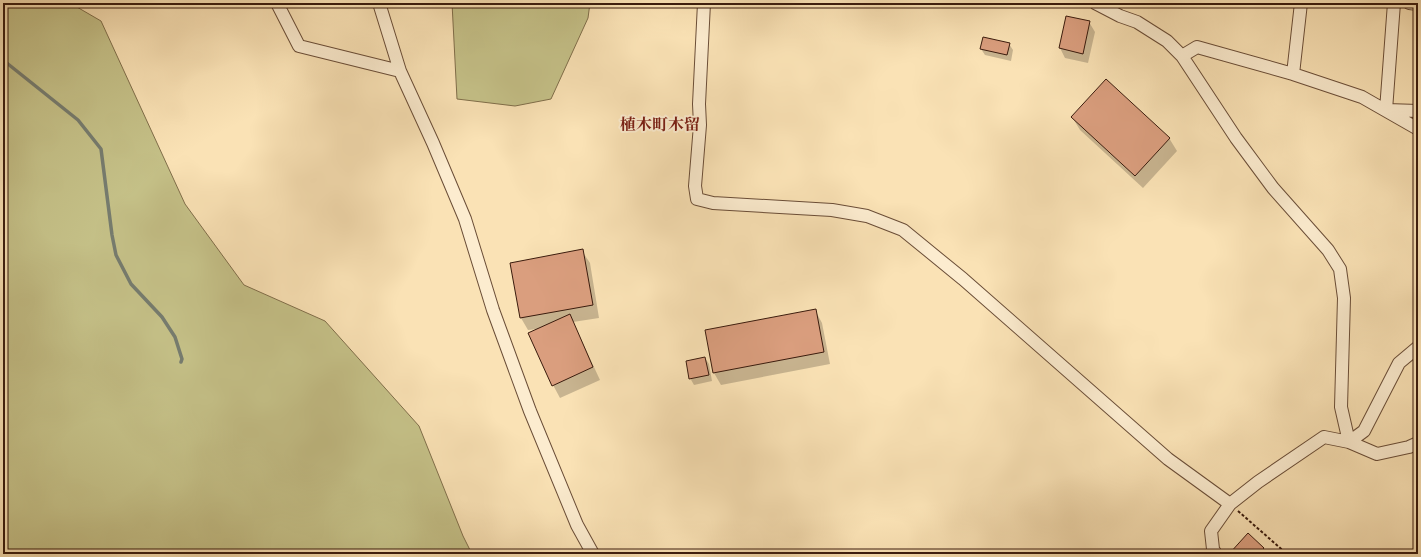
<svg xmlns="http://www.w3.org/2000/svg" width="1421" height="557" font-family="'Libre Bodoni','Noto Serif JP',serif">
<style>
.green{fill:#c5c188;stroke:#806e4a}
.shadow{fill:#0003}
.lines{fill:none;stroke-linecap:round;stroke-linejoin:round}
.stream{stroke:#767c6f;stroke-width:3.5}
.building{fill:#da9e7e;stroke:#3a1b0d}
.minor-casing{stroke:#6a4d37;stroke-width:14}
.path{stroke:#3a1b0d;stroke-width:2;stroke-dasharray:3 2;stroke-linecap:butt}
.minor{stroke:#fceccf;stroke-width:12}
.labels{text-anchor:middle;stroke-width:4;stroke-linejoin:round;paint-order:stroke}
.quarter-label{font-size:16px;font-weight:bold;fill:#7a1f14;stroke:#fceccf}
</style>
<rect width="100%" height="100%" fill="#fae2b5"/>
<filter id="stains"><feTurbulence type="fractalNoise" baseFrequency=".005" numOctaves="4"/><feColorMatrix values="0 0 0 0 .2 0 0 0 0 .09 0 0 0 0 .02 0 0 0 .5 -.17"/></filter>
<radialGradient id="worn" r=".72"><stop offset=".6" stop-color="#630" stop-opacity="0"/><stop offset="1" stop-color="#630" stop-opacity=".3"/></radialGradient>
<path class="green" d="M 3,3 L 70,3 L 101,21 L 185,204 L 244,285 L 325,321 L 419,426 L 463,536 L 472,554 L 3,554 Z
M 452,3 L 590,3 L 588,18 L 551,99 L 515,106 L 457,99 Z"/>
<path class="shadow" d="M 1066,17 L 1089,22 L 1095,32 L 1088,63 L 1065,58 L 1060,48 Z
M 1009,44 L 1013,50 L 1011,61 L 985,55 L 981,49 Z
M 1072,117 L 1169,138 L 1177,151 L 1143,188 L 1080,130 Z
M 582,251 L 590,263 L 599,318 L 573,322 L 600,380 L 560,398 L 553,385 L 538,329 L 528,330 L 521,318 Z
M 815,310 L 822,323 L 830,364 L 721,385 L 714,373 Z
M 705,358 L 709,364 L 712,381 L 694,385 L 690,378 Z
M 1263,549 L 1266,554 L 1231,554 Z"/>
<g class="lines">
<path class="stream" d="M 3,60 L 78,120 L 101,149 L 112,235 L 116,255 L 131,284 L 162,317 L 175,337 L 182,359 L 181,362"/>
</g>
<path class="building" d="M 1066,16 L 1090,21 L 1083,54 L 1059,48 Z
M 983,37 L 1010,43 L 1007,55 L 980,49 Z
M 1106,79 L 1170,138 L 1135,176 L 1071,117 Z
M 583,249 L 593,305 L 520,318 L 510,263 Z
M 816,309 L 824,352 L 713,373 L 705,330 Z
M 570,314 L 593,367 L 552,386 L 528,333 Z
M 705,357 L 709,375 L 689,379 L 686,361 Z
M 1248,533 L 1264,548 L 1259,554 L 1229,554 Z"/>
<g class="lines">
<defs>
<path id="minor" d="M 277,3 L 299,46 L 400,71
M 379,3 L 400,71 L 433,143 L 465,219 L 493,310 L 530,411 L 577,525 L 593,554
M 704,3 L 699,104 L 700,125 L 695,186 L 697,199 L 713,203 L 832,210 L 867,216 L 903,230 L 963,279 L 1168,459 L 1230,504
M 1095,3 L 1120,16 L 1137,22 L 1167,41 L 1182,56 L 1236,138 L 1273,188 L 1328,250 L 1340,269 L 1344,298 L 1341,407 L 1349,442
M 1409,3 L 1418,4
M 1182,56 L 1197,47 L 1293,74 L 1362,97 L 1418,129
M 1293,74 L 1301,3
M 1386,110 L 1394,3
M 1387,110 L 1418,111
M 1349,442 L 1364,431 L 1399,363 L 1418,347
M 1216,554 L 1213,549 L 1211,531 L 1230,504 L 1258,482 L 1324,437 L 1349,442 L 1377,454 L 1409,447 L 1418,443"/>
</defs>
<use href="#minor" class="minor-casing"/>
<path class="path" d="M 1238,511 L 1287,554"/>
<use href="#minor" class="minor"/>
</g>
<g class="labels">
<g class="quarter-label">
<text x="660" y="130">植木町木留</text>
</g>
</g>
<rect width="1421" height="557" fill="none" stroke="#fae2b5" stroke-width="16"/>
<rect x="4" y="4" width="1413" height="549" fill="none" stroke="#3a1b0d" stroke-width="2"/>
<rect x="8" y="8" width="1405" height="541" fill="none" stroke="#3a1b0d"/>
<rect width="100%" height="100%" filter="url(#stains)"/>
<rect width="100%" height="100%" fill="url(#worn)"/>
</svg>
